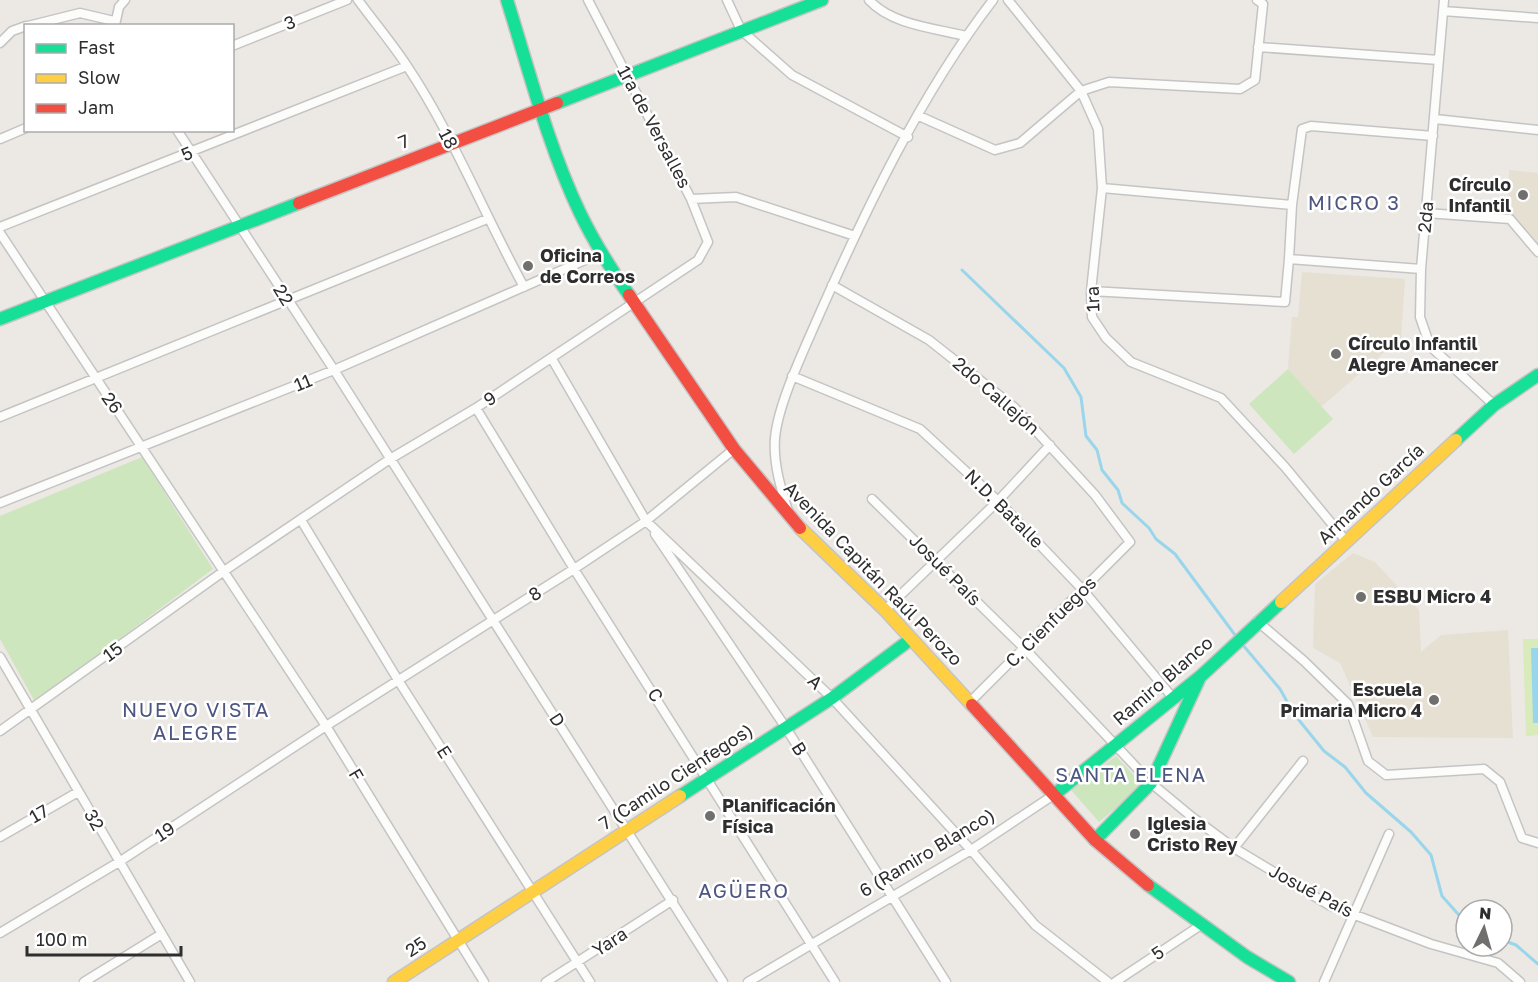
<svg xmlns="http://www.w3.org/2000/svg" width="1538" height="982" font-family="'Golos Text',sans-serif">
<style>
.education{fill:#e6e0d3}
.green{fill:#cee6be}
.pitch{fill:#d9eabb}
.water{fill:#99d6ec}
.lines{fill:none;stroke-linecap:round;stroke-linejoin:round}
.stream{stroke:#99d6ec;stroke-width:3}
.street-casing{stroke:#c5c4c5;stroke-width:11}
.fast-casing{stroke:#c5c4c5;stroke-width:15}
.slow-casing{stroke:#c5c4c5;stroke-width:15}
.jam-casing{stroke:#c5c4c5;stroke-width:15}
.street{stroke:#fcfcfb;stroke-width:8}
.fast{stroke:#16e098;stroke-width:12}
.slow{stroke:#ffcf43;stroke-width:12}
.jam{stroke:#f24e42;stroke-width:12}
.poi-dot{fill:#706f6e;stroke:#fff;stroke-width:2}
.labels{text-anchor:middle;stroke-width:5;stroke-linejoin:round;paint-order:stroke}
.street-label{font-size:18px;fill:#2e2e2e;stroke:#fff}
.poi-label{font-size:18px;font-weight:bold;fill:#2e2e2e;stroke:#fff;text-anchor:start}
.neighbourhood-label{font-size:20px;letter-spacing:1.5px;fill:#4d5680;stroke:#fff}
</style>
<rect width="100%" height="100%" fill="#ece8e4"/>
<path class="education" d="M 1509,170 L 1538,173 L 1538,252 L 1508,218 Z
M 1302,272 L 1405,279 L 1401,338 L 1321,407 L 1288,369 L 1292,317 L 1298,317 Z
M 1353,553 L 1375,562 L 1419,610 L 1421,652 L 1441,635 L 1508,630 L 1513,738 L 1373,737 L 1340,663 L 1313,648 L 1315,584 Z"/>
<path class="green" d="M 1288,369 L 1333,419 L 1294,454 L 1249,404 Z
M 142,457 L 213,569 L 35,702 L 0,639 L 0,516 Z
M 1116,756 L 1143,785 L 1099,822 L 1071,790 Z"/>
<path class="pitch" d="M 1523,639 L 1538,639 L 1538,735 L 1526,736 Z"/>
<path class="water" d="M 1531,648 L 1538,648 L 1538,723 L 1533,723 Z"/>
<g class="lines">
<path class="stream" d="M 962,270 L 1064,368 L 1081,397 L 1086,436 L 1097,450 L 1102,470 L 1118,490 L 1122,503 L 1149,528 L 1156,539 L 1175,554 L 1238,639
M 1242,644 L 1280,689 L 1294,714 L 1324,751 L 1345,767 L 1366,793 L 1411,832 L 1431,855 L 1442,896 L 1466,923
M 1502,940 L 1516,945 L 1538,964"/>
<defs>
<path id="street" d="M 358,0 C 374,22 392,43 407,66 C 452,133 485,216 524,287
M 727,0 L 741,30 L 792,75 L 908,137
M 869,0 C 892,25 934,28 966,36
M 1008,0 L 1081,91 L 1098,129 L 1102,188 L 1091,291 L 1092,317 L 1106,338 L 1131,362 L 1221,398 L 1285,467 L 1346,541
M 1444,0 L 1421,269 L 1420,317 L 1430,346 L 1494,405
M 1443,11 L 1538,18
M 115,25 L 119,7 L 125,0
M 28,26 L 80,13 L 114,21
M 0,43 L 12,31 L 26,26
M 232,46 L 347,0
M 1258,47 L 1439,60
M 919,116 L 995,150 L 1020,143 L 1081,91 L 1109,82 L 1240,89 L 1255,80 L 1263,4 L 1257,0
M 1435,119 L 1538,130
M 177,130 L 334,370 L 723,982
M 0,139 L 26,128
M 1102,188 L 1292,205
M 691,199 L 736,197 L 855,236
M 1426,213 L 1510,219 L 1538,252
M 0,227 L 407,66
M 0,233 L 326,726 L 484,982
M 1421,269 L 1289,259 L 1292,205 L 1302,129 L 1311,126 L 1433,136
M 832,285 L 929,340 L 1015,408 L 1095,495 L 1130,542 L 971,701
M 1091,291 L 1285,302 L 1289,259
M 552,359 L 646,521 L 832,698 L 971,850 L 1035,925 L 1108,982
M 792,376 L 920,429 L 998,501 L 1083,590 L 1173,698
M 476,408 L 574,569 L 835,982
M 0,417 L 487,219
M 872,499 L 1024,648 L 1151,783 L 1192,817 L 1234,848 L 1329,905 L 1431,944 L 1498,963 L 1520,982
M 0,503 L 334,370 L 601,253
M 789,514 C 781,489 773,464 775,438 C 778,405 802,354 816,322 C 864,213 920,95 993,0
M 301,520 L 398,680 L 590,982
M 655,534 L 786,728 L 946,982
M 885,610 L 998,501 L 1050,445
M 1257,621 L 1304,661 L 1348,704 L 1368,761 L 1386,775 L 1484,769 L 1500,782 L 1522,838 L 1538,843
M 0,657 L 190,982
M 0,731 L 224,571 L 390,459 L 476,408 L 698,260 L 708,242 L 691,199 L 588,0
M 0,837 L 78,792
M 1234,848 L 1303,761
M 0,933 L 119,862 L 326,726 L 574,569 L 646,521 L 734,449
M 84,982 L 160,935
M 546,982 L 673,900
M 748,982 L 971,850 L 1055,794
M 1115,982 L 1201,925
M 1324,982 L 1389,834"/>
<path id="fast" d="M 507,0 C 529,70 548,146 580,213 C 594,242 611,269 629,295
M 557,103 L 822,0
M 0,319 L 299,203
M 1456,440 L 1494,405 L 1538,375
M 1055,794 L 1202,675 L 1281,602
M 680,796 L 832,698 L 911,639
M 1095,840 L 1151,783 L 1200,677
M 1148,885 L 1247,957 L 1289,982"/>
<path id="slow" d="M 800,528 L 885,610 L 972,705
M 1281,602 L 1456,440
M 394,982 L 680,796"/>
<path id="jam" d="M 299,203 L 557,103
M 629,295 L 734,449 L 800,528
M 972,705 L 1095,840 L 1148,885"/>
</defs>
<use href="#street" class="street-casing"/>
<use href="#fast" class="fast-casing"/>
<use href="#slow" class="slow-casing"/>
<use href="#jam" class="jam-casing"/>
<use href="#street" class="street"/>
<use href="#fast" class="fast"/>
<use href="#slow" class="slow"/>
<use href="#jam" class="jam"/>
</g>
<g class="poi-dot">
<circle cx="1523" cy="195" r="6"/>
<circle cx="528" cy="266" r="6"/>
<circle cx="1336" cy="354" r="6"/>
<circle cx="1361" cy="597" r="6"/>
<circle cx="1434" cy="700" r="6"/>
<circle cx="710" cy="816" r="6"/>
<circle cx="1135" cy="834" r="6"/>
</g>
<g class="labels">
<g class="street-label">
<text transform="translate(290 23) rotate(-22)" y="6">3</text>
<text transform="translate(654 127) rotate(62)" y="6">1ra de Versalles</text>
<text transform="translate(448 139) rotate(62)" y="6">18</text>
<text transform="translate(404 142) rotate(-22)" y="6">7</text>
<text transform="translate(187 154) rotate(-22)" y="6">5</text>
<text transform="translate(1426 217) rotate(-85)" y="6">2da</text>
<text transform="translate(283 295) rotate(58)" y="6">22</text>
<text transform="translate(1093 299) rotate(-92)" y="6">1ra</text>
<text transform="translate(303 383) rotate(-22)" y="6">11</text>
<text transform="translate(996 396) rotate(41)" y="6">2do Callejón</text>
<text transform="translate(490 399) rotate(-33)" y="6">9</text>
<text transform="translate(112 403) rotate(54)" y="6">26</text>
<text transform="translate(1371 494) rotate(-43)" y="6">Armando García</text>
<text transform="translate(1004 509) rotate(45)" y="6">N.D. Batalle</text>
<text transform="translate(945 570) rotate(45)" y="6">Josué País</text>
<text transform="translate(873 574) rotate(46)" y="6">Avenida Capitán Raúl Perozo</text>
<text transform="translate(535 594) rotate(-33)" y="6">8</text>
<text transform="translate(1051 622) rotate(-45)" y="6">C. Cienfuegos</text>
<text transform="translate(113 652) rotate(-36)" y="6">15</text>
<text transform="translate(1163 681) rotate(-41)" y="6">Ramiro Blanco</text>
<text transform="translate(815 682) rotate(44)" y="6">A</text>
<text transform="translate(655 695) rotate(57)" y="6">C</text>
<text transform="translate(557 720) rotate(57)" y="6">D</text>
<text transform="translate(799 749) rotate(58)" y="6">B</text>
<text transform="translate(444 752) rotate(57)" y="6">E</text>
<text transform="translate(356 775) rotate(59)" y="6">F</text>
<text transform="translate(676 777) rotate(-33)" y="6">7 (Camilo Cienfegos)</text>
<text transform="translate(39 814) rotate(-30)" y="6">17</text>
<text transform="translate(94 820) rotate(60)" y="6">32</text>
<text transform="translate(165 832) rotate(-33)" y="6">19</text>
<text transform="translate(927 853) rotate(-31)" y="6">6 (Ramiro Blanco)</text>
<text transform="translate(1311 891) rotate(28)" y="6">Josué País</text>
<text transform="translate(610 942) rotate(-33)" y="6">Yara</text>
<text transform="translate(416 947) rotate(-33)" y="6">25</text>
<text transform="translate(1158 953) rotate(-34)" y="6">5</text>
</g>
<g class="poi-label">
<text x="1511" y="191" text-anchor="end">Círculo<tspan x="1511" dy="21">Infantil</tspan></text>
<text x="540" y="262">Oficina<tspan x="540" dy="21">de Correos</tspan></text>
<text x="1348" y="350">Círculo Infantil<tspan x="1348" dy="21">Alegre Amanecer</tspan></text>
<text x="1373" y="603">ESBU Micro 4</text>
<text x="1422" y="696" text-anchor="end">Escuela<tspan x="1422" dy="21">Primaria Micro 4</tspan></text>
<text x="722" y="812">Planificación<tspan x="722" dy="21">Física</tspan></text>
<text x="1147" y="830">Iglesia<tspan x="1147" dy="21">Cristo Rey</tspan></text>
</g>
<g class="neighbourhood-label">
<text x="1354" y="210">MICRO 3</text>
<text x="196" y="717">NUEVO VISTA<tspan x="196" dy="23">ALEGRE</tspan></text>
<text x="1131" y="782">SANTA ELENA</text>
<text x="744" y="898">AGÜERO</text>
</g>
</g>
<rect x="24" y="24" width="210" height="108" fill="#ffffff" stroke="#ababab" stroke-width="1.5"/>
<rect x="36" y="44" width="30" height="9" fill="#16e098" stroke="#ababab" stroke-width="1.5"/>
<text x="78" y="54" font-size="18" fill="#2e2e2e">Fast</text>
<rect x="36" y="74" width="30" height="9" fill="#ffcf43" stroke="#ababab" stroke-width="1.5"/>
<text x="78" y="84" font-size="18" fill="#2e2e2e">Slow</text>
<rect x="36" y="104" width="30" height="9" fill="#f24e42" stroke="#ababab" stroke-width="1.5"/>
<text x="78" y="114" font-size="18" fill="#2e2e2e">Jam</text>
<g transform="translate(1484 928) rotate(5)"><circle r="28" fill="#ffffff" stroke="#ababab" stroke-width="1.5"/>
<path d="M0-4.5L10 22L0 15L-10 22Z" fill="#706f6e"/>
<text y="-9" font-size="16" font-weight="bold" text-anchor="middle" fill="#2e2e2e">N</text>
</g>
<path d="M27 946v9h154v-9" fill="none" stroke="#2e2e2e" stroke-width="3"/>
<text x="36" y="946" font-size="18" fill="#2e2e2e" stroke="#ffffff" stroke-width="4.5" paint-order="stroke">100 m</text>
</svg>
